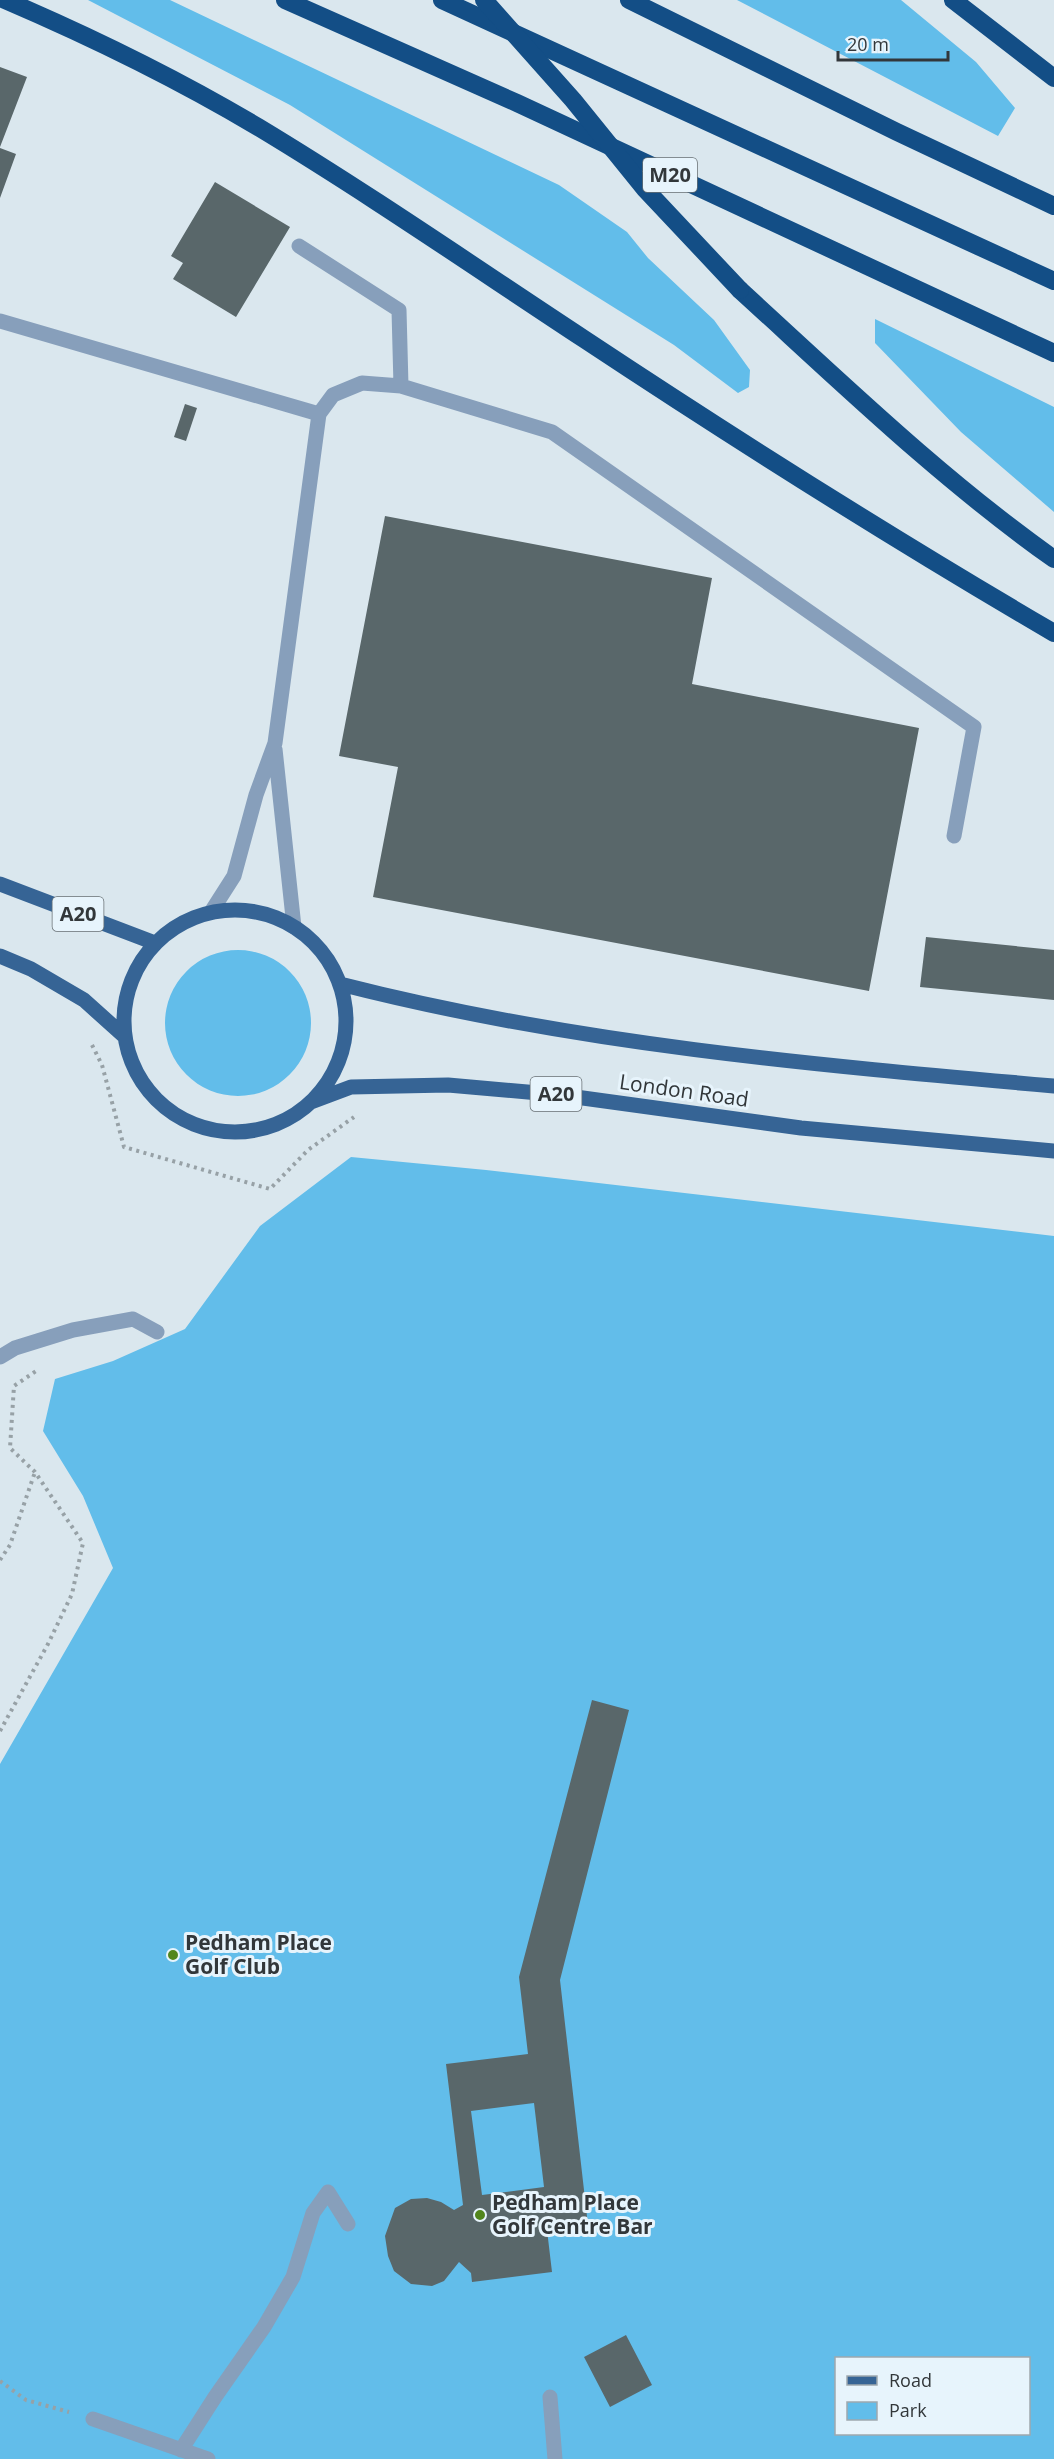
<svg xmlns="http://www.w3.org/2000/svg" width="1054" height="2459" font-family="'Open Sans',sans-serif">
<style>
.green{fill:#62bdea;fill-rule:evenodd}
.building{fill:#59676a;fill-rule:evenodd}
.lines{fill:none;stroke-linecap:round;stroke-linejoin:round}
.path{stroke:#97a1a6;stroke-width:4;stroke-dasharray:3 4.5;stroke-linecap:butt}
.minor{stroke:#879fbb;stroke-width:15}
.major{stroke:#366495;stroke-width:15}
.highway{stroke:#134e86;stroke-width:18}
.highway-bridge{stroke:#134e86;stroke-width:18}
.poi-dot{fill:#52861c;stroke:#e7f4fc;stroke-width:2}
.labels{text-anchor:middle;stroke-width:6;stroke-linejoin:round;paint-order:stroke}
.shield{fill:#e7f4fc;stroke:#687074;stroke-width:1.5}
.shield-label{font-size:20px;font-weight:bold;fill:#32373a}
.street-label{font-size:21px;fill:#32373a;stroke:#e7f4fc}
.poi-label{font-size:21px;font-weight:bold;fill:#32373a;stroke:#e7f4fc;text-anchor:start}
</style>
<rect width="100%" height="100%" fill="#dae7ee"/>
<path class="green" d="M 88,0 L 170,0 L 559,185 L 627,232 L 648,258 L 714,320 L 750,370 L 749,387 L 738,393 L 674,345 L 290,105 Z
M 737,0 L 901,0 L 976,62 L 1015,108 L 998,136 Z
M 875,319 L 1054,407 L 1054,512 L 961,432 L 875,343 Z
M165 1023a73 73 0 1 1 146 0a73 73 0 1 1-146 0Z
M 351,1157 L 486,1170 L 1054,1236 L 1054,2459 L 0,2459 L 0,1764 L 113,1568 L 83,1496 L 43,1431 L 55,1379 L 113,1361 L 185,1329 L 260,1226 ZM 836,2358 L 1028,2358 L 1028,2434 L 836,2434 Z"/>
<path class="building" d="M 0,67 L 27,77 L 0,147 Z
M 0,148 L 16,154 L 0,198 Z
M 215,182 L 290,227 L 236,317 L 173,279 L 183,263 L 171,256 Z
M 185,404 L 197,408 L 186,441 L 174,437 Z
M 385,516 L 712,578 L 692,684 L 919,728 L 869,991 L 373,897 L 398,767 L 339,756 Z
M 926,937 L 1054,950 L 1054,1000 L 920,987 Z
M 592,1700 L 629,1710 L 560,1980 L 588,2225 L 547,2230 L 552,2272 L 472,2282 L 471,2273 L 459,2262 L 444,2281 L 432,2286 L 411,2284 L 394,2271 L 388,2256 L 385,2236 L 395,2208 L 411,2199 L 427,2198 L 441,2202 L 454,2210 L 463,2205 L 446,2064 L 528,2054 L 519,1977 ZM 534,2103 L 544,2187 L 482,2195 L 471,2111 Z
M 626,2335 L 652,2385 L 610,2407 L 584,2357 Z"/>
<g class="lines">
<path class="path" d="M 92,1045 L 102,1065 L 124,1147 L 270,1189 L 308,1150 L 354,1117
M 0,1560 L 10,1545 L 35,1472
M 0,1731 L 48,1644 L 72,1594 L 83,1543 L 35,1472 L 10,1448 L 14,1386 L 36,1371
M 0,2381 L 26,2400 L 69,2412"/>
<path class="minor" d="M 299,246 L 399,310 L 401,386
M 0,321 L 319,414 L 333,395 L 362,383 L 401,386 L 552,432 L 974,727 L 954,836
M 275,749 L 294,927
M 211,912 L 234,876 L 256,795 L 275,743 L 319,414
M 0,1357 L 15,1348 L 73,1330 L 133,1319 L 157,1332
M 550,2397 L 555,2459
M 93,2419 L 208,2459
M 181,2450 L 215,2397 L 264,2327 L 293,2277 L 313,2213 L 328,2192 L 348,2224"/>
<path class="major" d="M 0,884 L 155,943
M124 1021a111 111 0 1 1 222 0a111 111 0 1 1-222 0Z
M 0,956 L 31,969 L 84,1000 L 124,1036
M 340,984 C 574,1044 814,1065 1054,1086
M 311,1102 L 351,1087 L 448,1085 L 561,1095 L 801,1128 L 1054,1151"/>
<path class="highway" d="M 5,0 C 89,36 179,80 258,127 C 369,194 476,268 584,339 C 738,441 895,540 1054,633
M 285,0 L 517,103 L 1054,353
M 442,0 L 1054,281
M 629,0 L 897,132 L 1054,206
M 953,0 L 1054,78
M 740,290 C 842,383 941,479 1054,559"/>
<path class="highway-bridge" d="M 484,0 L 573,100 L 645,189 L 740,290"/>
</g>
<g class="poi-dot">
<circle cx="173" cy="1955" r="6"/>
<circle cx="480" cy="2215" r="6"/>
</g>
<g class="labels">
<g class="shield">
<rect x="643" y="158" width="54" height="34" rx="4.5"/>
<rect x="52.5" y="897" width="51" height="34" rx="4.5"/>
<rect x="530.5" y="1077" width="51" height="34" rx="4.5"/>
</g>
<g class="shield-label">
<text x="670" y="182">M20</text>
<text x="78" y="921">A20</text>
<text x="556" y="1101">A20</text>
</g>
<g class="street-label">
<text transform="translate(684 1091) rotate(8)" y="7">London Road</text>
</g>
<g class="poi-label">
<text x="185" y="1950">Pedham Place<tspan x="185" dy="24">Golf Club</tspan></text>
<text x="492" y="2210">Pedham Place<tspan x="492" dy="24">Golf Centre Bar</tspan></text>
</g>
</g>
<rect x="835" y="2357" width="195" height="78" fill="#e7f4fc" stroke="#9fa8ae" stroke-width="1.5"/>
<rect x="847" y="2376" width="30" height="9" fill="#366495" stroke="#9fa8ae" stroke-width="1.5"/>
<text x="889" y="2387" font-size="18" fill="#32373a">Road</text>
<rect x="847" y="2402" width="30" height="18" fill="#62bdea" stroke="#9fa8ae" stroke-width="1.5"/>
<text x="889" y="2417" font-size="18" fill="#32373a">Park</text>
<path d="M838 51v9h110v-9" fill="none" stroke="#32373a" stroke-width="3"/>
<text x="847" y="51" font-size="18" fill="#32373a" stroke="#e7f4fc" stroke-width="4.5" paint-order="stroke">20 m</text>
</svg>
